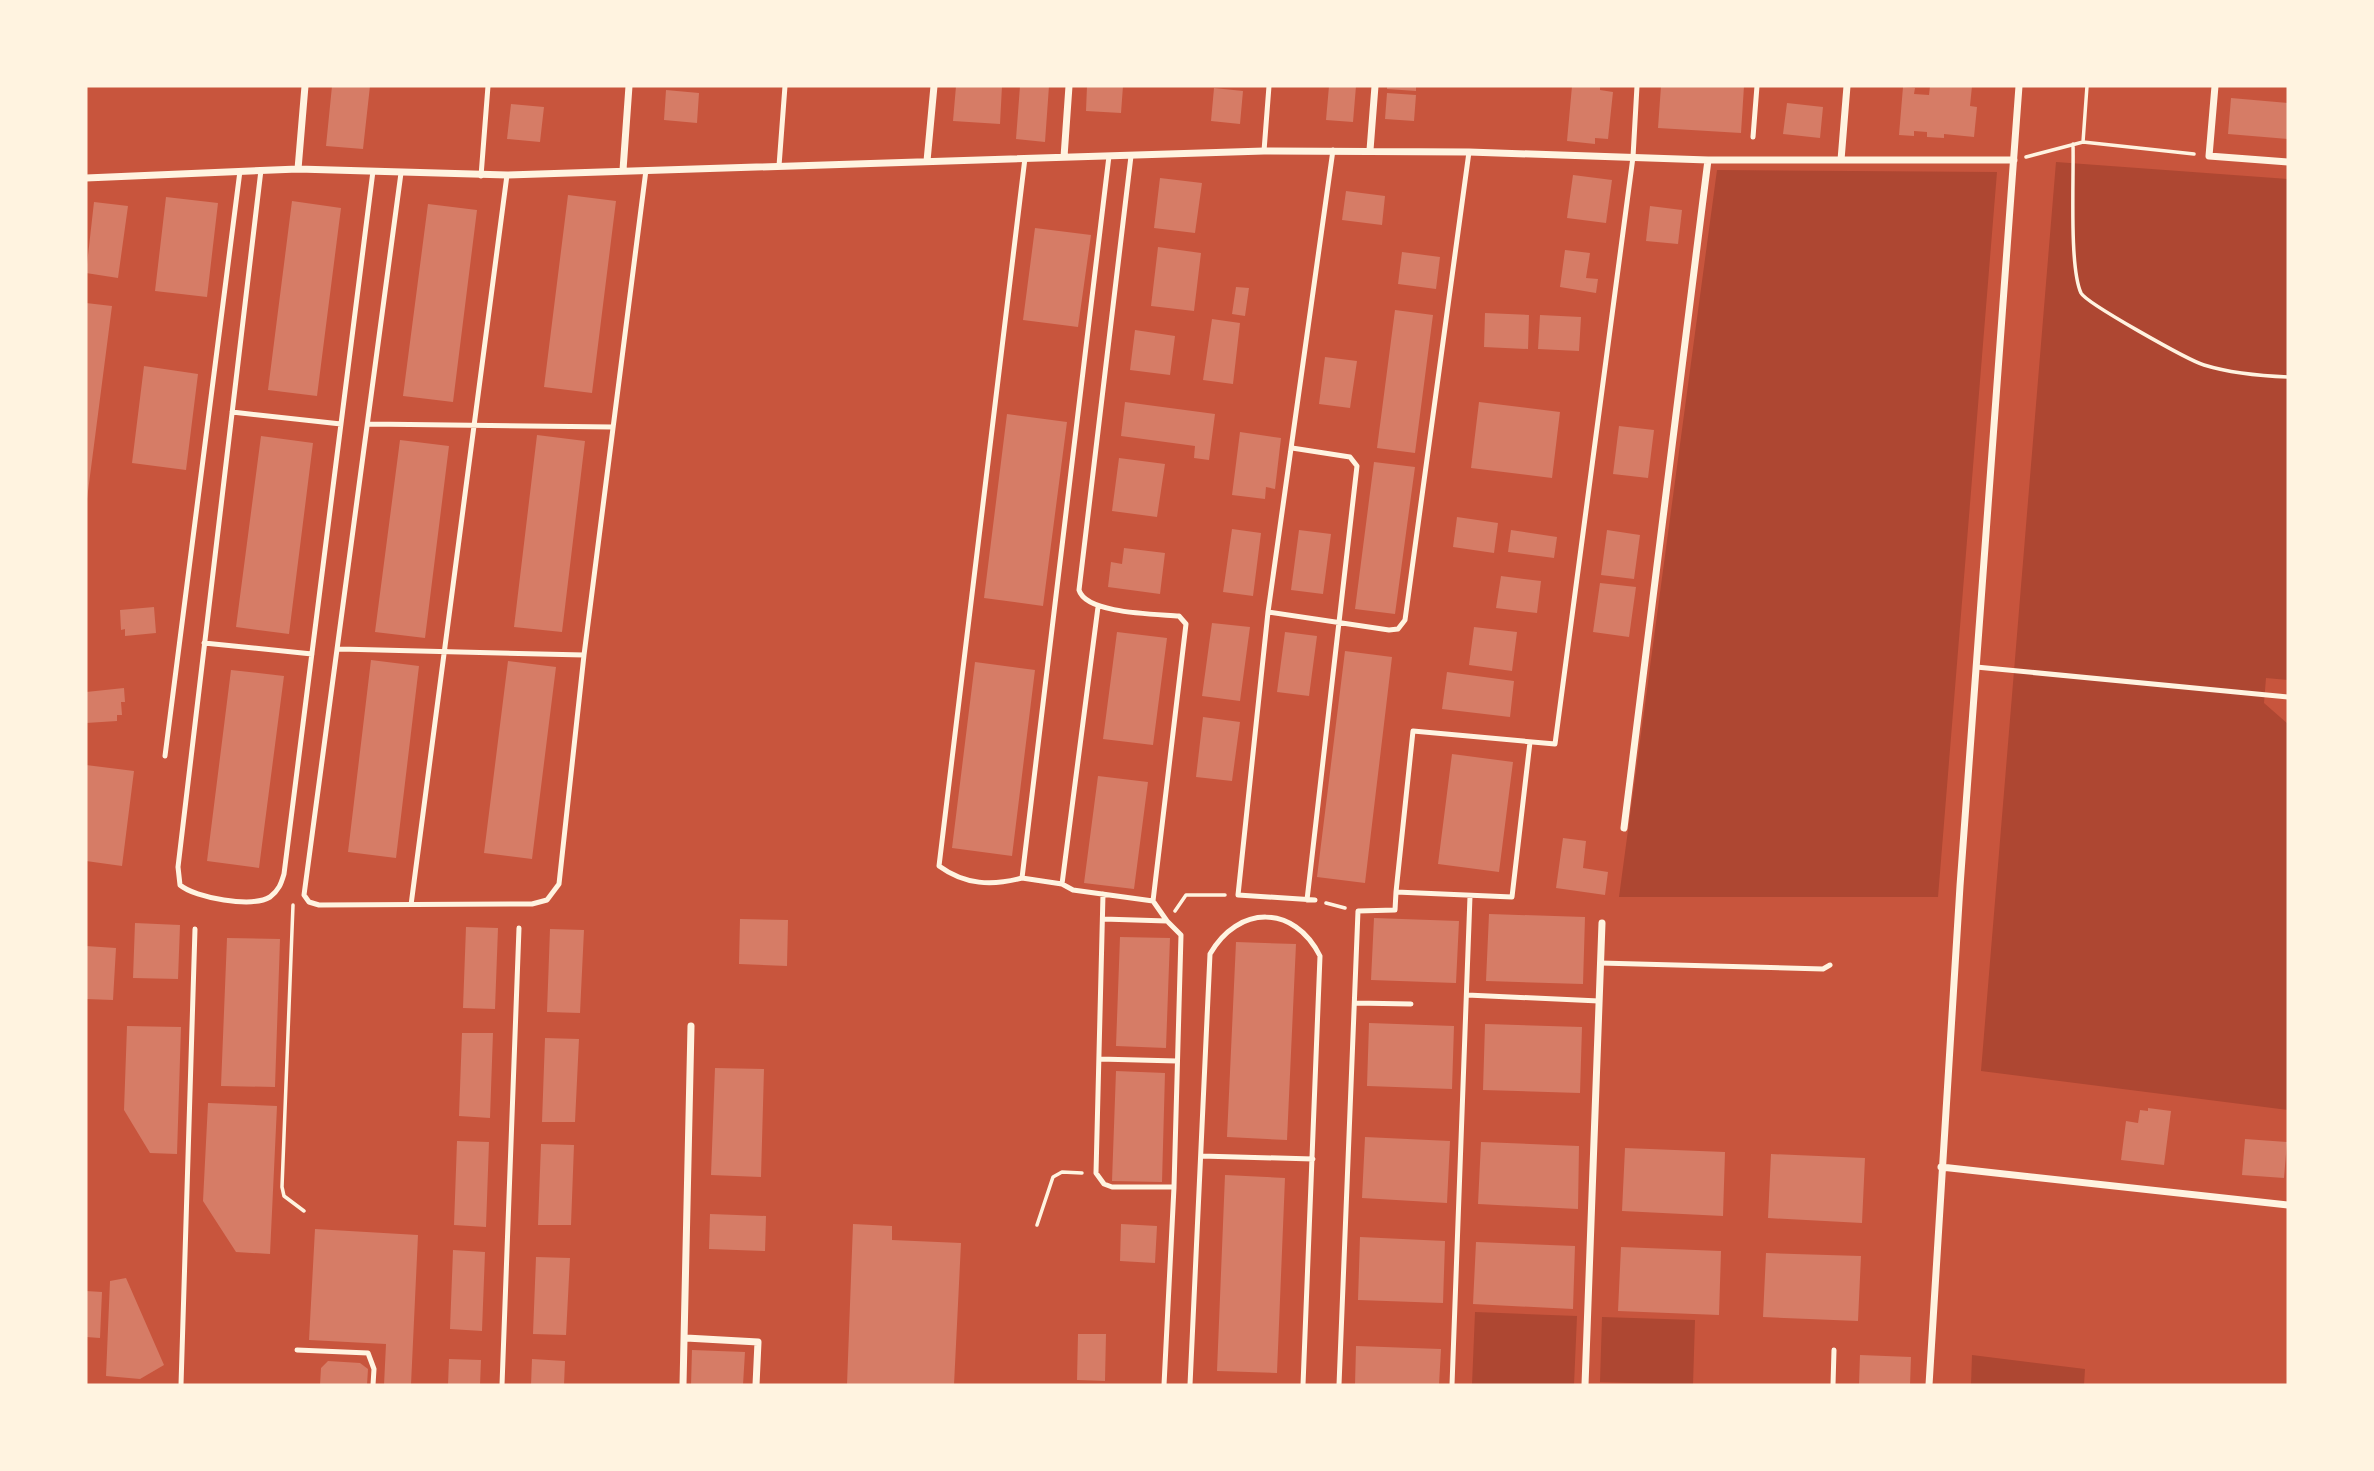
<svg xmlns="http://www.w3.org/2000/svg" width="2374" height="1471" font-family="Mulish,sans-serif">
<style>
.green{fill:#ae4732}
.building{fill:#d67c66}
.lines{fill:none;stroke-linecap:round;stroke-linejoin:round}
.path{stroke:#fff3e0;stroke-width:3.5}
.service{stroke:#fff3e0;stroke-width:5}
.minor{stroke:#fff3e0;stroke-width:7}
</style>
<rect width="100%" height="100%" fill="#c8553d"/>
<path class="green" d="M 2056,162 L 2288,179 L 2288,680 L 2266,678 L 2264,703 L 2288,724 L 2288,1110 L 1981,1071 Z
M 1717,170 L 1997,172 L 1938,897 L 1619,897 Z
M 1475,1312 L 1577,1316 L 1574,1385 L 1472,1385 Z
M 1602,1317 L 1695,1320 L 1693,1385 L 1600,1382 Z
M 1972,1355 L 2085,1369 L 2084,1385 L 1971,1385 Z"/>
<path class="building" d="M 332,86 L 370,86 L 363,149 L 326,146 Z
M 956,86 L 1002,86 L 1000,124 L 953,121 Z
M 1020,86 L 1049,86 L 1045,142 L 1016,139 Z
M 1087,86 L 1123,86 L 1121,113 L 1086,111 Z
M 1329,86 L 1356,86 L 1353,122 L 1326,120 Z
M 1387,86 L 1416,86 L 1416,91 L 1387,89 Z
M 1572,86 L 1600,86 L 1600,90 L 1613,92 L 1608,139 L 1595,138 L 1595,144 L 1567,141 Z
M 1661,86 L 1744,86 L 1741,133 L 1658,128 Z
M 1930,86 L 1972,86 L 1970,106 L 1977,107 L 1974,137 L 1944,134 L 1944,138 L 1927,137 L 1927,132 L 1914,131 L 1914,136 L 1899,135 L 1903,87 L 1915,88 L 1914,94 L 1929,95 Z
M 1214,88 L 1243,91 L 1240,124 L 1211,121 Z
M 666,90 L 699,93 L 697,123 L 664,120 Z
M 1387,93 L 1416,95 L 1414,121 L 1385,119 Z
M 2231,98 L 2288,103 L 2288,139 L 2228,134 Z
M 1787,103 L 1823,107 L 1820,138 L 1783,134 Z
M 511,104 L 544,107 L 540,142 L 507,139 Z
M 1573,175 L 1612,180 L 1606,223 L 1567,218 Z
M 1160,178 L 1202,183 L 1195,233 L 1154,228 Z
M 1346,191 L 1385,196 L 1382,225 L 1342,220 Z
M 568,195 L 616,201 L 592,393 L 544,387 Z
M 166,197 L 218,203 L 207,297 L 155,291 Z
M 292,201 L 341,208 L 317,396 L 268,390 Z
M 94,202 L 128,206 L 118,278 L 86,273 Z
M 428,204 L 477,210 L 453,402 L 403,396 Z
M 1650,206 L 1682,210 L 1678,244 L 1646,241 Z
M 1035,228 L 1091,235 L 1078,327 L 1023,320 Z
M 1158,247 L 1201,253 L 1194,311 L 1151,306 Z
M 1565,250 L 1590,253 L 1586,278 L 1598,279 L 1596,293 L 1560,287 Z
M 1402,252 L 1440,257 L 1436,289 L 1398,284 Z
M 1236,287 L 1249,288 L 1245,316 L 1232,314 Z
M 86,303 L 112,306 L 87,499 L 86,499 Z
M 1395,310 L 1433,315 L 1415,453 L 1377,448 Z
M 1485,313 L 1529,315 L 1528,349 L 1484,347 Z
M 1540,315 L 1581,317 L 1579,351 L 1538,349 Z
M 1212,319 L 1240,323 L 1233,384 L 1203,380 Z
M 1135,330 L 1175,336 L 1170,375 L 1130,370 Z
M 1325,357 L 1357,361 L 1350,408 L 1319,404 Z
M 144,366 L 198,374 L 186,470 L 132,463 Z
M 1125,402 L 1215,414 L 1209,460 L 1194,458 L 1195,446 L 1121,436 Z
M 1479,402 L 1560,412 L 1552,478 L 1471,468 Z
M 1007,414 L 1067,422 L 1043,606 L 984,598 Z
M 1619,426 L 1654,430 L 1648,478 L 1613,474 Z
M 1240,432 L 1281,438 L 1275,489 L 1266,487 L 1265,499 L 1232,495 Z
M 537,435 L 585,441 L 562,632 L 514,627 Z
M 261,436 L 313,443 L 289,634 L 236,627 Z
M 400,440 L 449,446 L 425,638 L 375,632 Z
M 1119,458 L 1165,464 L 1157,517 L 1112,511 Z
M 1374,462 L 1415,467 L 1395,614 L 1355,609 Z
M 1457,517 L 1498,523 L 1494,553 L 1453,547 Z
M 1232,529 L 1261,533 L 1253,596 L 1223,592 Z
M 1299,530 L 1331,534 L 1323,594 L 1291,590 Z
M 1511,530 L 1557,537 L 1554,558 L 1508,552 Z
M 1607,530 L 1640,535 L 1634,579 L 1601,575 Z
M 1124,548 L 1165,553 L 1160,594 L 1108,587 L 1111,562 L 1122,564 Z
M 1501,576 L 1541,581 L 1537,613 L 1496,608 Z
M 1600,583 L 1636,587 L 1629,637 L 1593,632 Z
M 154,607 L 156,633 L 125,636 L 125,629 L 121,630 L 120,610 Z
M 1212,623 L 1250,627 L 1240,701 L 1202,696 Z
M 1474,627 L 1517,632 L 1512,671 L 1469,665 Z
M 1117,632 L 1167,638 L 1153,745 L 1103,739 Z
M 1285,632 L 1317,636 L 1309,696 L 1277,692 Z
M 1345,651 L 1392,657 L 1365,883 L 1317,877 Z
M 371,660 L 419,666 L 396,858 L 348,852 Z
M 508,661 L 556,667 L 532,859 L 484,853 Z
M 975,662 L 1035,670 L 1012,856 L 952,848 Z
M 231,670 L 284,676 L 259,868 L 207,861 Z
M 1447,672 L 1514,681 L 1510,717 L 1442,709 Z
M 124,688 L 125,702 L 121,702 L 122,715 L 117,715 L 117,721 L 86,723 L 86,692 Z
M 1203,717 L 1240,722 L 1232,781 L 1196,777 Z
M 1452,754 L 1513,762 L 1499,872 L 1438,864 Z
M 86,765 L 134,771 L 122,866 L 86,861 Z
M 1098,776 L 1148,782 L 1134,889 L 1084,883 Z
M 1563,838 L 1586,841 L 1583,868 L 1608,872 L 1605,895 L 1556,888 Z
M 1489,914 L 1585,917 L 1583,984 L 1486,981 Z
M 1374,918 L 1459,921 L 1456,983 L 1371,980 Z
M 740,919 L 788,920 L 787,966 L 739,964 Z
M 135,923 L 180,925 L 178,979 L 133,978 Z
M 466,927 L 498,928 L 495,1009 L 463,1008 Z
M 550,929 L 584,930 L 580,1013 L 547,1012 Z
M 1120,937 L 1170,938 L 1166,1048 L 1116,1046 Z
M 227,938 L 280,939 L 275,1087 L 221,1086 Z
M 1236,942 L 1296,944 L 1287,1140 L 1227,1137 Z
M 86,946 L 116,948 L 113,1000 L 86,999 Z
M 1369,1023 L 1454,1026 L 1452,1089 L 1367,1086 Z
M 1485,1024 L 1582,1027 L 1580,1093 L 1483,1090 Z
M 127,1026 L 181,1027 L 177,1154 L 150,1153 L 124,1110 Z
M 462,1033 L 493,1033 L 490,1118 L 459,1116 Z
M 545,1038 L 579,1039 L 575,1122 L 542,1122 Z
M 715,1068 L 764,1069 L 761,1177 L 711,1175 Z
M 1116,1071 L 1165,1073 L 1162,1182 L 1112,1181 Z
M 208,1103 L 277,1106 L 270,1254 L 236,1252 L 203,1201 Z
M 2148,1108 L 2171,1111 L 2164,1165 L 2121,1160 L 2126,1121 L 2138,1123 L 2140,1110 L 2148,1111 Z
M 1365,1137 L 1450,1141 L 1447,1203 L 1362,1198 Z
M 2245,1139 L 2287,1142 L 2284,1178 L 2242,1175 Z
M 457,1141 L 489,1142 L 486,1227 L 454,1225 Z
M 1481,1142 L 1579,1146 L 1578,1209 L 1478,1204 Z
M 541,1144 L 574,1145 L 571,1225 L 538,1225 Z
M 1625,1148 L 1725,1152 L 1723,1216 L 1622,1211 Z
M 1771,1154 L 1865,1158 L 1862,1223 L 1768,1218 Z
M 1225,1175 L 1285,1178 L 1277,1373 L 1217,1371 Z
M 710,1214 L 766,1216 L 765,1251 L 709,1249 Z
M 853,1224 L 892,1226 L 892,1240 L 961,1243 L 954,1385 L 847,1385 Z
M 1121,1224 L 1157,1226 L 1155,1263 L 1120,1261 Z
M 315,1229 L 418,1235 L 411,1385 L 384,1385 L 386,1344 L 309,1340 Z
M 1360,1237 L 1445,1241 L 1443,1303 L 1358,1300 Z
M 1476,1242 L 1575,1246 L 1573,1309 L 1473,1304 Z
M 1621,1247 L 1721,1251 L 1719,1315 L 1618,1311 Z
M 453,1250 L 485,1252 L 482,1331 L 450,1329 Z
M 1766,1253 L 1861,1256 L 1858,1321 L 1763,1317 Z
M 536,1257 L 570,1258 L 566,1335 L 533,1334 Z
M 126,1278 L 164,1365 L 140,1379 L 106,1376 L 110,1281 Z
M 86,1291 L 102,1292 L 100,1338 L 86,1337 Z
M 1078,1334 L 1106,1334 L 1105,1381 L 1077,1380 Z
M 1356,1346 L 1441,1349 L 1439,1385 L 1355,1385 Z
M 692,1350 L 745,1352 L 743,1385 L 691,1385 Z
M 1860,1355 L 1911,1357 L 1910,1385 L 1859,1385 Z
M 449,1359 L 481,1360 L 480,1385 L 448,1385 Z
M 532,1359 L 565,1361 L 564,1385 L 531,1385 Z
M 328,1361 L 360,1363 L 368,1369 L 367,1385 L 320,1385 L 321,1368 Z"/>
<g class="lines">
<path class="path" d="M 2083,142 L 2087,86
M 2073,144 C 2074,177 2069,267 2081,293 C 2086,303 2188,360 2204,365 C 2230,373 2261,376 2288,377
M 2026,157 L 2083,142 L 2194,154
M 1326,903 L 1345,908
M 293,905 L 282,1187 L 284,1196 L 304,1211
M 1175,911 L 1186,895 L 1225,895
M 1037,1225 L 1053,1177 L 1062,1172 L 1082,1173"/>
<path class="service" d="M 1753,137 L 1757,86
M 1264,151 L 1269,86
M 1131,156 L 1079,590 C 1086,614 1156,614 1179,616 L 1186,624 L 1153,901 L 1167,921
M 1025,158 L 939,866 C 965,885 992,886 1022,878 L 1109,156
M 779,166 L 785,86
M 261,170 L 178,867 L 180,885 C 195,898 252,908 270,897 C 279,890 281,884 284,874 L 373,171
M 401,173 L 304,895 L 309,902 L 319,905 L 532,904 L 547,900 L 559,884 L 584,655 L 646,170
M 481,176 L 488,86
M 232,412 L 341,424
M 369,424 L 612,427
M 1292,448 L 1350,457 L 1357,466 L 1307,900
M 1098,607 L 1062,884 L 1073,890 L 1153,901
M 1268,612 L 1389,630 L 1398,629 L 1405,620 L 1469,152
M 204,643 L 312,654
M 339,649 L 584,655
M 1976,667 L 2288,697
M 165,756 L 240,171
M 1022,878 L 1062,884
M 1396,892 L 1413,731 L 1555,744 L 1633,157 L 1637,86
M 1103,894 L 1096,1173 L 1104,1184 L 1112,1187 L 1174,1187
M 1315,900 L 1238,895 L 1268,612 L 1333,150
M 411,905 L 507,175
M 1103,919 L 1167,921 L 1181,935 L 1174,1187 L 1164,1385
M 1600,963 L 1823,969 L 1830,965
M 1467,995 L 1599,1001
M 1355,1003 L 1411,1004
M 1099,1059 L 1177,1061
M 1201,1156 L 1313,1159
M 297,1350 L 368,1353 L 374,1369 L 373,1385
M 181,1385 L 195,929
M 502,1385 L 519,928
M 1190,1385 L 1210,954 C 1238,905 1294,904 1320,956 L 1303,1385
M 1339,1385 L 1358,911 L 1395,910 L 1396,892 L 1512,897 L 1530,742
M 1452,1385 L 1470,896
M 1833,1385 L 1834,1350"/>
<path class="minor" d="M 2215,86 L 2209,156 L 2288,162
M 1370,150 L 1375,86
M 1064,157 L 1069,86
M 1841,160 L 1847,86
M 927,161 L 934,86
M 298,169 L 305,86
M 623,170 L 629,86
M 86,178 L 298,169 L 507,175 L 1264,151 L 1469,152 L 1708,160 L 2014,160
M 1624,828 L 1708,160
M 1941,1167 L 2288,1205
M 686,1338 L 758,1342 L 756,1385
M 683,1385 L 691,1026
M 1585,1385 L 1602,923
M 1929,1385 L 1960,886 L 2019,86"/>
</g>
<rect width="2374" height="1471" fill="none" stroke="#fff3e0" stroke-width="175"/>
</svg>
